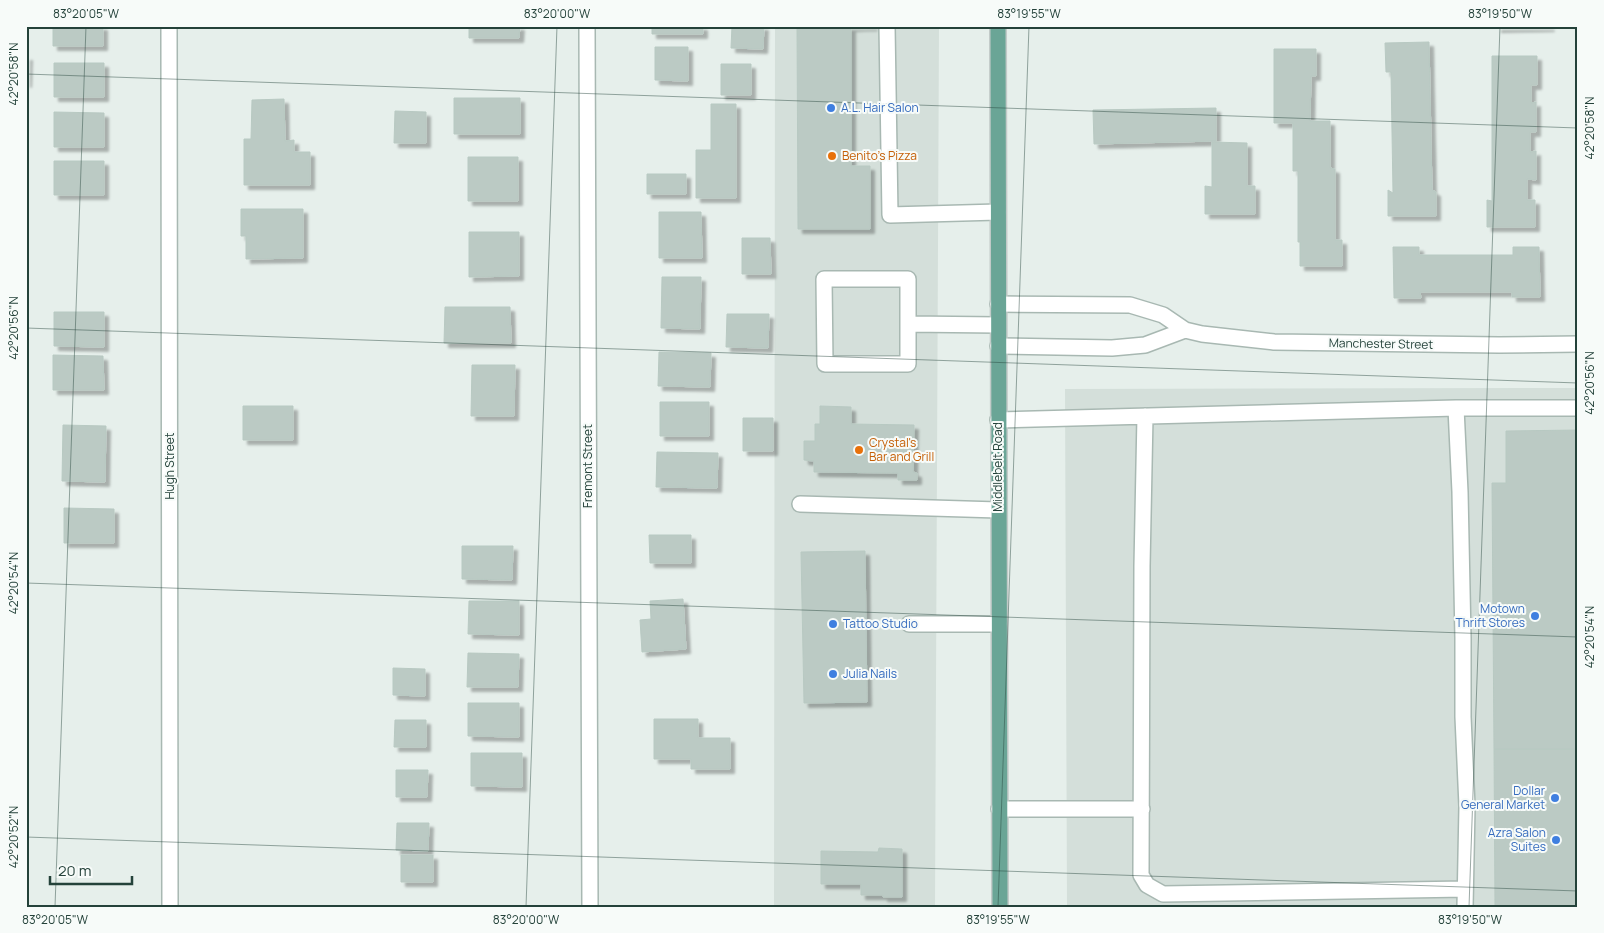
<svg xmlns="http://www.w3.org/2000/svg" width="1604" height="933" font-family="Manrope,sans-serif">
<style>
.built{fill:#d4dfda}
.building{fill:#bbcac4;stroke:#b8c9c2;filter:url(#shadow)}
.lines{fill:none;stroke-linecap:round;stroke-linejoin:round}
.minor-casing{stroke:#a8b8b2;stroke-width:18}
.major-casing{stroke:#c2cac8;stroke-width:18}
.minor{stroke:#fff;stroke-width:15}
.major{stroke:#6aa596;stroke-width:15}
.ticks{fill:none;stroke:#24423a;stroke-width:1;stroke-opacity:0.45}
.shop-dot{fill:#3f7fe0;stroke:#f7fbf9;stroke-width:2}
.food-dot{fill:#e8710a;stroke:#f7fbf9;stroke-width:2}
.labels{text-anchor:middle;stroke-width:4;stroke-linejoin:round;paint-order:stroke}
.shop-label{font-size:12px;fill:#366cbe;stroke:#f7fbf9;text-anchor:start}
.food-label{font-size:12px;fill:#c56008;stroke:#f7fbf9;text-anchor:start}
.street-label{font-size:12px;fill:#24423a;stroke:#f7fbf9}
.neatline{fill:none;stroke:#24423a;stroke-width:2}
.ticks-label{font-size:12px;text-anchor:middle;fill:#24423a}
</style>
<defs>
<filter id="shadow"><feDropShadow dx="4.5" dy="4.5" stdDeviation="1" flood-color="#0004"/></filter>
</defs>
<rect width="100%" height="100%" fill="#e6efeb"/>
<path class="built" d="M 775,26 L 939,26 L 935,907 L 774,907 Z
M 1578,388 L 1578,907 L 1067,907 L 1065,389 Z"/>
<path class="building" d="M 53,26 L 103,26 L 103,46 L 53,46 Z
M 469,26 L 520,26 L 519,38 L 469,38 Z
M 652,26 L 703,26 L 703,34 L 652,34 Z
M 732,26 L 764,26 L 763,49 L 731,48 Z
M 797,26 L 873,26 L 851,27 L 851,166 L 870,166 L 870,229 L 798,229 Z
M 1497,26 L 1550,26 L 1550,27 L 1497,28 Z
M 1429,42 L 1432,190 L 1436,192 L 1436,216 L 1388,216 L 1388,190 L 1393,193 L 1391,72 L 1386,72 L 1385,43 Z
M 655,47 L 688,47 L 688,81 L 655,80 Z
M 1274,49 L 1316,49 L 1316,76 L 1311,76 L 1310,121 L 1330,121 L 1330,168 L 1335,169 L 1335,240 L 1342,240 L 1342,266 L 1300,266 L 1300,242 L 1298,242 L 1298,171 L 1293,171 L 1293,123 L 1274,123 Z
M 26,56 L 28,56 L 27,83 L 26,83 Z
M 1492,56 L 1537,56 L 1537,85 L 1531,85 L 1531,103 L 1536,102 L 1536,132 L 1530,132 L 1530,152 L 1536,151 L 1536,180 L 1527,179 L 1527,200 L 1535,200 L 1535,227 L 1487,227 L 1487,200 L 1492,201 Z
M 54,63 L 104,63 L 104,97 L 54,97 Z
M 721,64 L 751,64 L 751,95 L 721,95 Z
M 454,98 L 520,98 L 520,134 L 454,134 Z
M 284,99 L 285,141 L 294,140 L 294,152 L 310,152 L 310,185 L 244,185 L 244,139 L 251,139 L 252,100 Z
M 711,104 L 736,104 L 736,198 L 696,198 L 696,150 L 711,150 Z
M 1216,108 L 1216,141 L 1094,144 L 1093,110 Z
M 395,111 L 426,112 L 426,143 L 394,143 Z
M 54,112 L 104,113 L 104,147 L 54,147 Z
M 1212,142 L 1247,143 L 1247,186 L 1255,186 L 1255,214 L 1205,214 L 1205,186 L 1212,187 Z
M 468,157 L 518,157 L 518,201 L 468,201 Z
M 54,161 L 104,161 L 104,195 L 54,195 Z
M 647,174 L 686,174 L 686,194 L 647,194 Z
M 241,209 L 303,209 L 303,258 L 246,259 L 246,236 L 241,236 Z
M 659,212 L 701,212 L 702,258 L 659,258 Z
M 469,232 L 519,232 L 519,276 L 469,277 Z
M 742,238 L 770,238 L 771,274 L 742,274 Z
M 1393,247 L 1419,247 L 1419,255 L 1513,255 L 1513,247 L 1539,247 L 1540,297 L 1512,297 L 1512,292 L 1420,292 L 1421,298 L 1394,298 Z
M 662,277 L 701,277 L 700,329 L 661,328 Z
M 445,307 L 510,307 L 511,343 L 444,343 Z
M 54,312 L 104,312 L 104,347 L 54,346 Z
M 727,314 L 769,314 L 768,348 L 726,347 Z
M 659,352 L 711,353 L 710,387 L 658,386 Z
M 53,355 L 103,356 L 104,390 L 53,390 Z
M 472,365 L 515,365 L 514,416 L 471,416 Z
M 660,402 L 709,402 L 709,436 L 660,436 Z
M 243,406 L 293,406 L 293,440 L 243,440 Z
M 820,406 L 851,407 L 851,424 L 914,425 L 913,472 L 917,473 L 917,480 L 898,480 L 898,473 L 814,472 L 814,461 L 804,460 L 804,441 L 815,441 L 815,424 L 820,424 Z
M 743,418 L 773,418 L 773,451 L 743,451 Z
M 63,425 L 106,426 L 105,482 L 62,481 Z
M 1578,430 L 1578,749 L 1494,749 L 1492,483 L 1506,483 L 1506,431 Z
M 657,452 L 718,453 L 717,488 L 656,487 Z
M 64,508 L 114,509 L 114,543 L 64,543 Z
M 649,535 L 691,535 L 691,563 L 650,563 Z
M 462,546 L 513,546 L 512,580 L 462,579 Z
M 865,551 L 867,702 L 804,703 L 801,552 Z
M 683,599 L 686,649 L 642,652 L 640,620 L 651,619 L 650,601 Z
M 469,601 L 519,601 L 519,635 L 468,634 Z
M 468,653 L 519,654 L 518,687 L 467,687 Z
M 393,668 L 425,669 L 425,696 L 393,695 Z
M 468,703 L 519,703 L 519,737 L 468,736 Z
M 654,719 L 698,719 L 698,738 L 730,738 L 730,769 L 691,769 L 691,759 L 654,759 Z
M 395,720 L 426,720 L 426,747 L 394,747 Z
M 1494,749 L 1578,749 L 1578,907 L 1495,907 Z
M 471,753 L 522,753 L 522,787 L 471,786 Z
M 396,770 L 428,770 L 427,797 L 396,797 Z
M 397,823 L 429,823 L 428,851 L 396,850 Z
M 879,848 L 902,849 L 902,897 L 883,897 L 883,895 L 861,895 L 861,884 L 821,884 L 821,851 L 878,852 Z
M 401,855 L 433,855 L 433,882 L 401,882 Z"/>
<g class="lines">
<defs>
<path id="minor" d="M 169,26 L 170,907
M 587,26 L 590,907
M 887,26 L 890,215 L 998,212
M 998,304 L 1130,305 L 1163,315 L 1185,330 L 1202,334 L 1274,342 L 1499,345 L 1578,344
M 908,324 L 908,364 L 825,364 L 824,279 L 908,279 L 908,324 L 998,325
M 998,346 L 1112,348 L 1145,345 L 1185,330
M 1456,408 L 1578,408
M 1145,416 L 1142,566 L 1141,875 L 1147,885 L 1163,894 L 1465,889
M 998,420 L 1456,408 L 1460,492 L 1463,638 L 1463,717 L 1467,806 L 1465,907
M 800,504 L 998,510
M 909,624 L 999,624
M 999,809 L 1142,809"/>
<path id="major" d="M 998,26 L 1000,907"/>
</defs>
<use href="#minor" class="minor-casing"/>
<use href="#major" class="major-casing"/>
<use href="#minor" class="minor"/>
<use href="#major" class="major"/>
</g>
<path class="ticks" d="M 26,74 L 1578,128M 26,328 L 1578,383M 26,583 L 1578,637M 26,837 L 1578,891M 55,907 L 86,26M 526,907 L 557,26M 998,907 L 1029,26M 1469,907 L 1500,26"/>
<g class="shop-dot">
<circle cx="831" cy="108" r="5"/>
<circle cx="1535" cy="616" r="5"/>
<circle cx="833" cy="624" r="5"/>
<circle cx="833" cy="674" r="5"/>
<circle cx="1555" cy="798" r="5"/>
<circle cx="1556" cy="840" r="5"/>
</g>
<g class="food-dot">
<circle cx="832" cy="156" r="5"/>
<circle cx="859" cy="450" r="5"/>
</g>
<g class="labels">
<g class="shop-label">
<text x="841" y="112">A.L. Hair Salon</text>
<text x="1525" y="613" text-anchor="end">Motown<tspan x="1525" dy="14">Thrift Stores</tspan></text>
<text x="843" y="628">Tattoo Studio</text>
<text x="843" y="678">Julia Nails</text>
<text x="1545" y="795" text-anchor="end">Dollar<tspan x="1545" dy="14">General Market</tspan></text>
<text x="1546" y="837" text-anchor="end">Azra Salon<tspan x="1546" dy="14">Suites</tspan></text>
</g>
<g class="food-label">
<text x="842" y="160">Benito's Pizza</text>
<text x="869" y="447">Crystal's<tspan x="869" dy="14">Bar and Grill</tspan></text>
</g>
<g class="street-label">
<text transform="translate(1381 344) rotate(1)" y="4">Manchester Street</text>
<text transform="translate(170 466) rotate(-90)" y="4">Hugh Street</text>
<text transform="translate(588 466) rotate(-90)" y="4">Fremont Street</text>
<text transform="translate(998 467) rotate(-90)" y="4">Middlebelt Road</text>
</g>
</g>
<rect width="1604" height="933" fill="none" stroke="#f7fbf9" stroke-width="55"/>
<path d="M50 876v8h82v-8" fill="none" stroke="#24423a" stroke-width="2.5"/>
<text x="58" y="876" font-size="15" fill="#24423a" stroke="#f7fbf9" stroke-width="4" paint-order="stroke">20 m</text>
<rect x="28" y="28" width="1548" height="878" class="neatline"/>
<g class="ticks-label">
<text x="86" y="18">83°20'05"W</text>
<text x="557" y="18">83°20'00"W</text>
<text x="1029" y="18">83°19'55"W</text>
<text x="1500" y="18">83°19'50"W</text>
<text transform="translate(14 74) rotate(-90)" y="4">42°20'58"N</text>
<text transform="translate(1590 128) rotate(-90)" y="4">42°20'58"N</text>
<text transform="translate(14 328) rotate(-90)" y="4">42°20'56"N</text>
<text transform="translate(1590 383) rotate(-90)" y="4">42°20'56"N</text>
<text transform="translate(14 583) rotate(-90)" y="4">42°20'54"N</text>
<text transform="translate(1590 637) rotate(-90)" y="4">42°20'54"N</text>
<text transform="translate(14 837) rotate(-90)" y="4">42°20'52"N</text>
<text x="55" y="924">83°20'05"W</text>
<text x="526" y="924">83°20'00"W</text>
<text x="998" y="924">83°19'55"W</text>
<text x="1470" y="924">83°19'50"W</text>
</g>
</svg>
